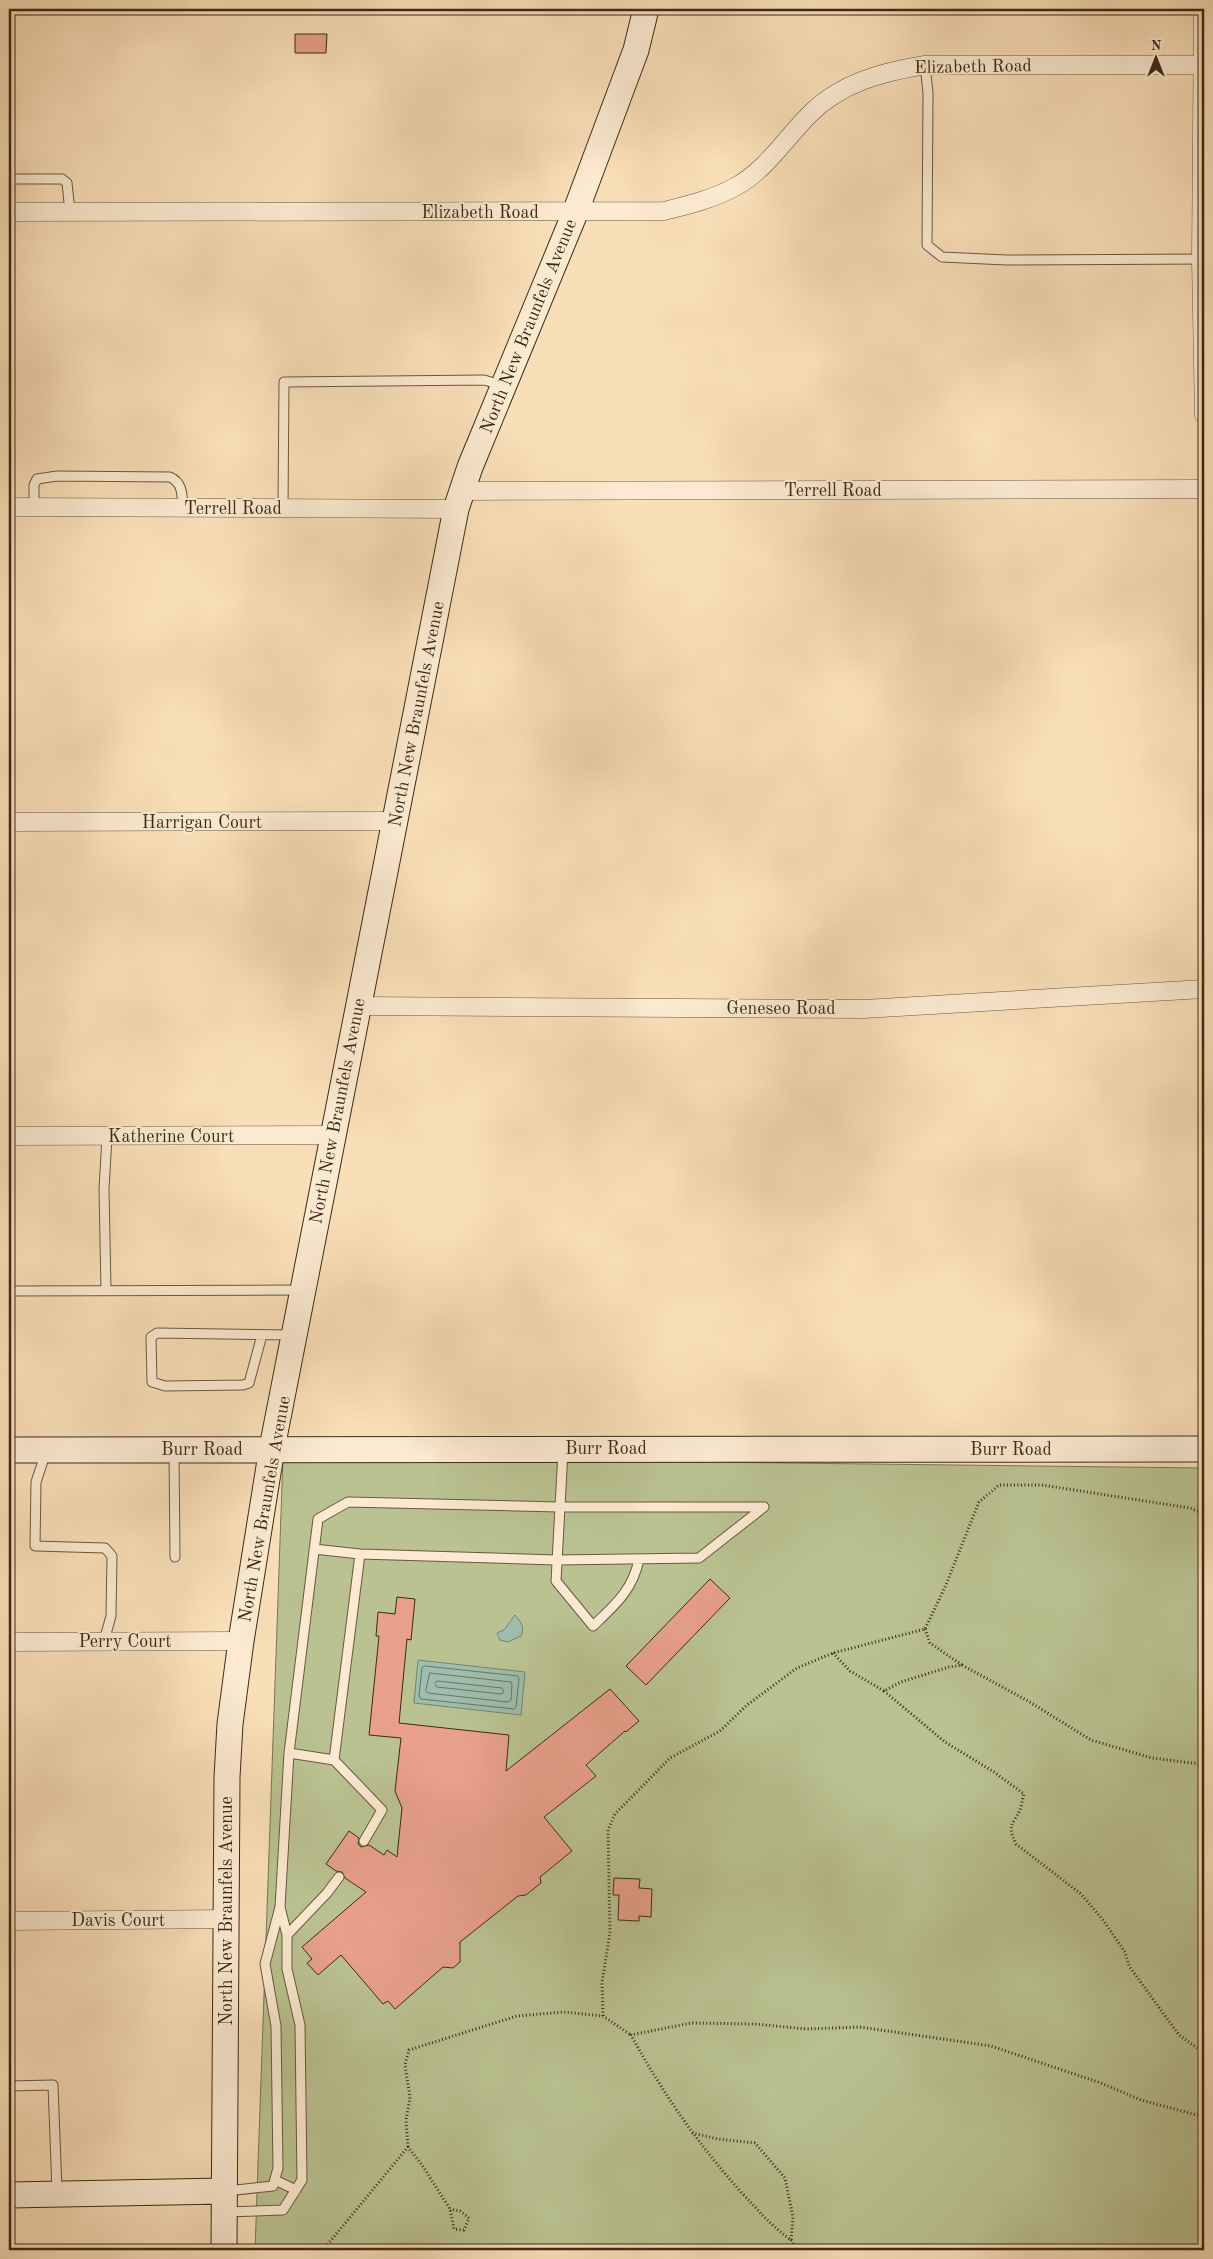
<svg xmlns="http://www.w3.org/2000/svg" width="1213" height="2259" font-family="'Old Standard TT',serif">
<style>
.green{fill:#bac291;stroke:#7a7652}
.water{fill:#9ebdad;stroke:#768370}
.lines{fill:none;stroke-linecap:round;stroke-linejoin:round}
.shore{stroke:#6c7460;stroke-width:1}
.building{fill:#e8a08b;stroke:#3b2b14}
.lane-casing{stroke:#6a583d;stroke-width:11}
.street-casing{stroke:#6a583d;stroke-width:19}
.secondary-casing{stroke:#3b2b14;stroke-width:27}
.path{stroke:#3b2b14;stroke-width:3;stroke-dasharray:1 2.5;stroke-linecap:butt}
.lane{stroke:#fbead1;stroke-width:9}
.street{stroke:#fbead1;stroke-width:18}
.secondary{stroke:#fbead1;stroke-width:25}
.labels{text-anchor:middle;stroke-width:4;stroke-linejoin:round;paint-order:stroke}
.street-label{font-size:18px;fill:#3b2b14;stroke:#fbead1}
</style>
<rect width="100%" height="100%" fill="#f9dfb8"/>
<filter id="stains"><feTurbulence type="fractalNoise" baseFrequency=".004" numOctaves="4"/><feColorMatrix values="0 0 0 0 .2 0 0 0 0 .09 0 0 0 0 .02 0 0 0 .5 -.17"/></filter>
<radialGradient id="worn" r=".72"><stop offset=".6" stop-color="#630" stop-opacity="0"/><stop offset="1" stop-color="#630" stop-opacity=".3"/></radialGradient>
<path class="green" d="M 283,1457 L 1204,1468 L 1204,2250 L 255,2250 Z"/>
<path class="water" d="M 515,1615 C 521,1622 525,1627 521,1636 L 508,1642 L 500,1640 L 497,1633 L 504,1630 Z
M 418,1660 L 525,1672 L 521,1715 L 414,1703 Z"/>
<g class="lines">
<path class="shore" d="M 425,1666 L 518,1676 L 519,1679 L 516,1707 L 514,1709 L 421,1699 L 419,1696 L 422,1668 Z
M 430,1673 L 511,1682 L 512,1684 L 511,1700 L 508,1702 L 428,1693 L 426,1691 Z
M 437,1681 L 502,1688 L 504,1692 L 501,1694 L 437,1687 L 435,1684 Z"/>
</g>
<path class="building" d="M 295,34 L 327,34 L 326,53 L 295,53 Z
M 710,1579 L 730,1598 L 646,1685 L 626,1666 Z
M 397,1597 L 415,1599 L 411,1640 L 407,1639 L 399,1723 L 509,1735 L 506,1771 L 610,1689 L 639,1721 L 626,1732 L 625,1731 L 586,1765 L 596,1776 L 544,1817 L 572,1851 L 540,1877 L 541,1883 L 526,1895 L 518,1896 L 460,1942 L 460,1962 L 453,1968 L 443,1967 L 395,2009 L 388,2001 L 383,2004 L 341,1955 L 318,1975 L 307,1963 L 312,1959 L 302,1947 L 366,1892 L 345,1878 L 342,1872 L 336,1871 L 326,1864 L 349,1831 L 359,1838 L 358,1844 L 361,1847 L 369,1845 L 384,1855 L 387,1850 L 397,1857 L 402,1808 L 395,1791 L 401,1738 L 369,1735 L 379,1636 L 376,1636 L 378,1612 L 395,1614 Z
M 614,1878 L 640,1879 L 639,1888 L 652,1889 L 651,1917 L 639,1916 L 639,1921 L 618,1920 L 619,1895 L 613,1895 Z"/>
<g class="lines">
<defs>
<path id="lane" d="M 925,65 L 928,93 L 927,245 L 942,257 L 1006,260 L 1204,259
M 9,179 L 62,179 L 67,183 L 70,212
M 34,507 L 34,485 L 37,479 L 57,476 L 170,477 C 183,483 182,495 183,508
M 283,508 L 284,382 L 484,380 L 501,385
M 106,1290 L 104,1189 L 107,1136
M 9,1291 L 301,1290
M 262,1335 L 249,1383 L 243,1385 L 165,1386 L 152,1382 L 151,1337 L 157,1333 L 291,1335
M 174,1451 L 175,1557
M 563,1451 L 556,1581 L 593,1626 C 615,1605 633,1590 639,1559
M 46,1452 L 36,1482 L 35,1546 L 105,1548 L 112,1556 L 111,1616 L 104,1641
M 314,1549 L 360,1554
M 289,1753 L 334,1760 L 382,1810 L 364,1841
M 287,1935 L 327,1893 L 339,1877
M 9,2086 L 53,2085 L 57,2191
M 275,2180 L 296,2190
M 227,2191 L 273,2186 L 278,2168 L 276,2026 L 265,1964 L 280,1907 L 289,1753 L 318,1519 L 348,1502 L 559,1507 L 764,1507 L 699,1558 L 556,1560 L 360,1554 L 334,1760
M 226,2212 L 283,2210 L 302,2180 L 300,2025 L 287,1969 L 287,1935 L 280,1907"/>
<path id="street" d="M 1203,9 L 1201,259 L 1204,415
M 9,212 L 664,211 C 688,205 713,199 735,187 C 765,171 785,139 809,115 C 840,83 882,72 925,65 L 1204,65
M 461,491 L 1204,489
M 9,507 L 456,509
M 9,822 L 395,821
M 358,1006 L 864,1009 L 1204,989
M 9,1136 L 333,1135
M 9,1642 L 241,1641
M 9,1921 L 227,1919"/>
<path id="secondary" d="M 9,1450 L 1204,1449
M 9,2195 L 224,2191
M 224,2250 L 227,1777 L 230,1724 L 241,1641 L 272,1448 L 456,509 L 470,467 L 575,213 L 636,50 L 646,9"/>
</defs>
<use href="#lane" class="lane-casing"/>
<use href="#street" class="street-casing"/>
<use href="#secondary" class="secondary-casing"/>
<path class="path" d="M 925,1629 L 930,1643 L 962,1665
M 833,1653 L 850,1671 L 884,1691 L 901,1682 L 949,1667 L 962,1665 L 1028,1701 L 1091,1740 L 1152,1758 L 1200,1764 L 1204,1766
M 884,1691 L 945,1742 L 994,1772 L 1024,1794 C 1022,1799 1022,1805 1020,1810 C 1012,1826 1007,1825 1016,1844 L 1081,1894 L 1103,1920 L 1125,1952 L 1129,1966 L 1179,2035 L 1204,2053
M 603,2016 L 602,1982 L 610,1933 L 608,1830 L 615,1814 L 670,1758 L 720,1731 L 747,1705 L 797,1668 L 833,1653 L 925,1629 L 946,1585 L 979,1502 L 999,1485 L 1042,1485 L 1190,1508 L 1204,1514
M 692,2133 L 718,2139 L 755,2143 L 785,2178 L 793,2217 L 791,2240 C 769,2224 759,2211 741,2192 C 698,2144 662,2092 631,2035 L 691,2023 L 755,2024 L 807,2029 L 860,2027 L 991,2046 L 1101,2083 L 1141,2100 L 1204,2117
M 408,2147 L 406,2120 L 410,2097 L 405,2065 L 409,2050 L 517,2016 L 564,2012 L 603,2016 L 631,2035
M 791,2240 L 797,2250
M 323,2250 L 408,2147 L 422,2165 L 450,2209 L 454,2229 L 464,2230 L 469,2218 L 460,2211 L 450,2209"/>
<use href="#lane" class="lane"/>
<use href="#street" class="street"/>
<use href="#secondary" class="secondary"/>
</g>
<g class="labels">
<g class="street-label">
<text transform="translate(973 66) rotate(-1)" y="6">Elizabeth Road</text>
<text x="480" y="218">Elizabeth Road</text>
<text transform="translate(528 326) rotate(-68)" y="6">North New Braunfels Avenue</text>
<text x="833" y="496">Terrell Road</text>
<text x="233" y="514">Terrell Road</text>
<text transform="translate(416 714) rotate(-79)" y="6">North New Braunfels Avenue</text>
<text x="202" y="828">Harrigan Court</text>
<text x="781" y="1014">Geneseo Road</text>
<text transform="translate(337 1111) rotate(-79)" y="6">North New Braunfels Avenue</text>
<text x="171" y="1142">Katherine Court</text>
<text x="606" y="1454">Burr Road</text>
<text x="202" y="1455">Burr Road</text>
<text x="1011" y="1455">Burr Road</text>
<text transform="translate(264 1509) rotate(-80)" y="6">North New Braunfels Avenue</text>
<text x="125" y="1647">Perry Court</text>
<text transform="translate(226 1911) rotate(-90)" y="6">North New Braunfels Avenue</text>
<text x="118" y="1926">Davis Court</text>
</g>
</g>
<rect width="1213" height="2259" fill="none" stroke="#f9dfb8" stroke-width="30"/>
<rect x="10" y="10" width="1193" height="2239" fill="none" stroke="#3b2b14" stroke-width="2.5"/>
<rect x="15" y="15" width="1183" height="2229" fill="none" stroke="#3b2b14"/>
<g transform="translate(1156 58)" stroke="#fbead1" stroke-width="4" paint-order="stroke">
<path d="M0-4L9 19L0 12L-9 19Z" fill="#3b2b14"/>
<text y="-8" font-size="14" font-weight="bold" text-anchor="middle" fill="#3b2b14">N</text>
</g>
<rect width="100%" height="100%" filter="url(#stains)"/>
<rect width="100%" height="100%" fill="url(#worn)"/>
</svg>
